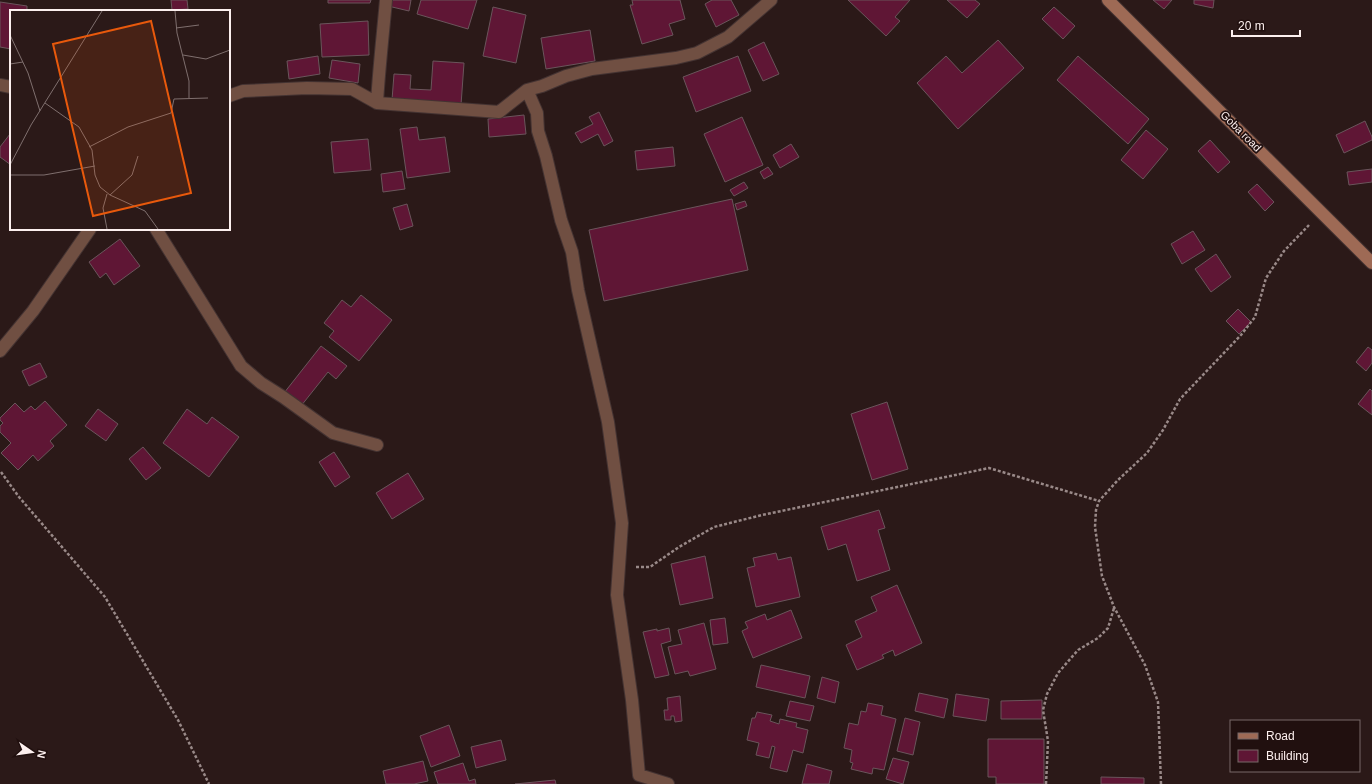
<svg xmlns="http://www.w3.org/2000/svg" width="1372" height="784" font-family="Arial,sans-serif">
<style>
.building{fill:#5f1635;stroke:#6a555b}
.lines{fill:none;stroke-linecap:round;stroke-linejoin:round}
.street-casing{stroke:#443332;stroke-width:14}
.secondary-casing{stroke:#443332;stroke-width:14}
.path{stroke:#998988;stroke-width:2.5;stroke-dasharray:3 2;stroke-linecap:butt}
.street{stroke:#704f42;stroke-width:12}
.secondary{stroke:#9e6a55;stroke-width:12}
.labels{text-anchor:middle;stroke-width:3.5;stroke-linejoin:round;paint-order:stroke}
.street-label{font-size:11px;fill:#fcefee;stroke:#21100f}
.inset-road{fill:none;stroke:#7f6f6e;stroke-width:1}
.view{fill:#e8590c;fill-opacity:0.15;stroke:#e8590c;stroke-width:2}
.inset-edge{fill:none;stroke:#fcefee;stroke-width:2}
</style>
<rect width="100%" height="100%" fill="#2b1918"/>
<path class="building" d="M 171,0 L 187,0 L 188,9 L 172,10 Z
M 328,0 L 371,0 L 370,3 L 328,3 Z
M 390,0 L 411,0 L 409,11 L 388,6 Z
M 421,0 L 477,0 L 468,29 L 417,14 Z
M 632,0 L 680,0 L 685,19 L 669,24 L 673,35 L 642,44 L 630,5 L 633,5 Z
M 712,0 L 731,0 L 739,15 L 716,27 L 705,4 Z
M 848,0 L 910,0 L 895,17 L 900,21 L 886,36 Z
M 947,0 L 975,0 L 980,4 L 967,18 Z
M 1153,0 L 1172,0 L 1164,9 Z
M 1194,0 L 1214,0 L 1213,8 L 1194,4 Z
M 0,2 L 27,6 L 27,11 L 11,11 L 11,49 L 0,47 Z
M 493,7 L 526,15 L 516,63 L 483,56 Z
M 1054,7 L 1075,26 L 1063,39 L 1042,19 Z
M 368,21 L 369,55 L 322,57 L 320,24 Z
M 590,30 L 595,61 L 546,69 L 541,38 Z
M 998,40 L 1024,68 L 958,129 L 917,83 L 946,56 L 962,73 Z
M 764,42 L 779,74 L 763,81 L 748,50 Z
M 318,56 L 320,74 L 289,79 L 287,61 Z
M 738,56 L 751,91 L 696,112 L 683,77 Z
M 1078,56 L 1149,119 L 1128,144 L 1057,80 Z
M 332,60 L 360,64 L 358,83 L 329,78 Z
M 433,61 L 464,63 L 461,105 L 392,100 L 394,74 L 411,75 L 410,89 L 431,90 Z
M 599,112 L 613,141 L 604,146 L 598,134 L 581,143 L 575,133 L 593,124 L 589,117 Z
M 524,115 L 526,134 L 489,137 L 488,119 Z
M 742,117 L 763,165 L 725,182 L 704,134 Z
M 1365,121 L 1372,137 L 1372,140 L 1344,153 L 1336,135 Z
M 417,127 L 419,140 L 445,137 L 450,172 L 407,178 L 400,129 Z
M 1146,130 L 1168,149 L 1143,179 L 1121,160 Z
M 10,134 L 11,134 L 11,165 L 0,157 L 0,147 Z
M 368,139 L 371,170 L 334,173 L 331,142 Z
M 1210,140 L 1230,162 L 1218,173 L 1198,151 Z
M 791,144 L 799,157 L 780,168 L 773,155 Z
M 673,147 L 675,166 L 637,170 L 635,151 Z
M 768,167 L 773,174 L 764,179 L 760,172 Z
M 1372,169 L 1372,182 L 1349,185 L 1347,172 Z
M 402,171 L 405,189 L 383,192 L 381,174 Z
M 744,182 L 748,188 L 734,196 L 730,190 Z
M 1257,184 L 1274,202 L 1265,211 L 1248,192 Z
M 732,199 L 748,270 L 604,301 L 589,230 Z
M 745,201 L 747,206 L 737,210 L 735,204 Z
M 407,204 L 413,226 L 400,230 L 393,208 Z
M 1193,231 L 1205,250 L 1182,264 L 1171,244 Z
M 120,239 L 140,266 L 114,285 L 106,273 L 100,278 L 89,262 Z
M 1216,254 L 1231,277 L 1211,292 L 1195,269 Z
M 361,295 L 392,320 L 359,361 L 329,337 L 334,331 L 324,323 L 342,300 L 351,307 Z
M 1238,309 L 1251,322 L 1239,334 L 1226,321 Z
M 321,346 L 347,366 L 336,379 L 328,372 L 301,406 L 284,393 Z
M 1368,347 L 1372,350 L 1372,363 L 1366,371 L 1356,362 Z
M 40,363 L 47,377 L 29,386 L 22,371 Z
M 1370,389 L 1372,391 L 1372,415 L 1358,404 Z
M 45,401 L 67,425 L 50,441 L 54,446 L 38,461 L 33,455 L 18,470 L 1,453 L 11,443 L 0,432 L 0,426 L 3,423 L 0,420 L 0,418 L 15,403 L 24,412 L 31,406 L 35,410 Z
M 887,402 L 908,469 L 872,480 L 851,414 Z
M 98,409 L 118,424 L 106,441 L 85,426 Z
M 187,409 L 207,424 L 212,417 L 239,437 L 209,477 L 163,443 Z
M 143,447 L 161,468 L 146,480 L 129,459 Z
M 334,452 L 350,477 L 335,487 L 319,462 Z
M 408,473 L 424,499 L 392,519 L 376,493 Z
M 879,510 L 885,528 L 878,530 L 890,570 L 857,581 L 846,544 L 828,550 L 821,527 Z
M 776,553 L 778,560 L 791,557 L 800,597 L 756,607 L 747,568 L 755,566 L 753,558 Z
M 705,556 L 713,598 L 680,605 L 671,564 Z
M 897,585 L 922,643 L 895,656 L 893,650 L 882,655 L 884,658 L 857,670 L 846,645 L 862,637 L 855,621 L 877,611 L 871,597 Z
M 791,610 L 802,638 L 753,658 L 742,631 L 748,628 L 745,622 L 765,614 L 767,620 Z
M 725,618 L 728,643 L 713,645 L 710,620 Z
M 704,623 L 716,669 L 690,676 L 688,671 L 675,674 L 668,647 L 682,644 L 678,630 Z
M 669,628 L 671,641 L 661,644 L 669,675 L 655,678 L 643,632 L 657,629 L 657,631 Z
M 761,665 L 810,676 L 805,698 L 756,687 Z
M 822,677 L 839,682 L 835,703 L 817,698 Z
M 919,693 L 948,699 L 944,718 L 915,711 Z
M 956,694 L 989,699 L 986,721 L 953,716 Z
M 680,696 L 682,721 L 675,722 L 674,716 L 671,716 L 671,720 L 665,720 L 664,710 L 668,710 L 667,698 Z
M 1042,700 L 1042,719 L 1001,719 L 1001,701 Z
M 790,701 L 814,706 L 810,721 L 786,716 Z
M 868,703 L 883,706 L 881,715 L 896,719 L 884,770 L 873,768 L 872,774 L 851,769 L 853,763 L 850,762 L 852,750 L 844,748 L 849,723 L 858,725 L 861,711 L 866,712 Z
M 757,712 L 772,715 L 770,721 L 779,724 L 780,719 L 797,723 L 796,727 L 808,730 L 803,753 L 793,750 L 787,772 L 770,768 L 775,747 L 772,746 L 769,758 L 756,755 L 759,743 L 747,740 L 752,718 L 755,718 Z
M 905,718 L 920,722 L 913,755 L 897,751 Z
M 449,725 L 460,756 L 431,767 L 420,736 Z
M 988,739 L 1044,739 L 1044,784 L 996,784 L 996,777 L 988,777 Z
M 501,740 L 506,760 L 476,768 L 471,747 Z
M 893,758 L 909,762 L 903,784 L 886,779 Z
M 423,761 L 428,781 L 414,784 L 386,784 L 383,771 Z
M 463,763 L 469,781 L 475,779 L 476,784 L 438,784 L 434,772 Z
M 807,764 L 832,771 L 829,784 L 802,784 Z
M 1101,777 L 1144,778 L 1144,784 L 1101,784 Z
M 555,780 L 556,784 L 515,784 Z"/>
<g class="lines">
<defs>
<path id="street" d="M 0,85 L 11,87
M 527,90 L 537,113 L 538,131 L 546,156 L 561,220 L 572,252 L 578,290 L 608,422 L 622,523 L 617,595 L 632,700 L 639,775 L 668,784
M 229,96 L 243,91 L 307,88 L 352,89 L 377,103 L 499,112 L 527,90 L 542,86 L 566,76 L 592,69 L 676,58 L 697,53 L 728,37 L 771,0
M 377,103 C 379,68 383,34 386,0
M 156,229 L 241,366 L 261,383 L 283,397 L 333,433 L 377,445
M 0,351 L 33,311 L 90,229"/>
<path id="secondary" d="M 1108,0 L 1372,263"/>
</defs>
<use href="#street" class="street-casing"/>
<use href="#secondary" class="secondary-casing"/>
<path class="path" d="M 1,472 L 19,497 L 105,597 L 178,720 L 209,784
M 636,567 L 650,567 L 679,547 L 714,527 L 762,515 L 989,468 L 1099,501
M 1046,784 L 1048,741 L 1043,710 L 1047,694 L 1058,673 L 1078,650 L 1098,638 L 1108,628 L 1114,608
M 1161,784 L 1158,702 L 1145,665 L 1114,607 L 1102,576 L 1095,527 L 1096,510 L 1099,501 L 1118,480 L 1147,453 L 1163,430 L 1180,399 L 1241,335 L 1255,317 L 1266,278 L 1284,251 L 1309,225"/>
<use href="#street" class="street"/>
<use href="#secondary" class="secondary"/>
</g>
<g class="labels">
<g class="street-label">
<text transform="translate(1241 131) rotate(45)" y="4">Goba road</text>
</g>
</g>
<g transform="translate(10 10)">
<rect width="220" height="220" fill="#2b1918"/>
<path class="inset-road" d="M 165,1 L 167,23 L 179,71 L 179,88M 166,18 L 189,15M 0,25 L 18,63 L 30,101M 173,45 L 196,49 L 220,40M 0,54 L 13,52M 35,93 L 69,117 L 82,140 L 85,165 L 90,177 L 100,185 L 135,201 L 148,219M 79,137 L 118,117 L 161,103 L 164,89 L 198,88M 0,155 L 21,115 L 92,1M 0,165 L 34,165 L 85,156M 100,185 L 122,165 L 128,146M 97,219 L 93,198 L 97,184"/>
<path class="view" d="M 141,11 L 181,183 L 83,206 L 43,34 Z"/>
<rect width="220" height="220" class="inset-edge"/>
</g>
<rect x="1230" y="720" width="130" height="52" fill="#21100f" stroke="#796968"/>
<rect x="1238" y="733" width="20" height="6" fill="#9e6a55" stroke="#796968"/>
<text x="1266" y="740" font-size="12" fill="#fcefee">Road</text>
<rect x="1238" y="750" width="20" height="12" fill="#5f1635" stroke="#796968"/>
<text x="1266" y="760" font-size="12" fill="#fcefee">Building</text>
<g transform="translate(32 752) rotate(103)" stroke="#21100f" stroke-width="3" paint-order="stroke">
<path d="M0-3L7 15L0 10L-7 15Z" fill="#fcefee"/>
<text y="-6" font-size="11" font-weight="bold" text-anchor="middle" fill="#fcefee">N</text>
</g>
<path d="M1232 30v6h68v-6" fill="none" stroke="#fcefee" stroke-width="2"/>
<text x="1238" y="30" font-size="12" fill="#fcefee" stroke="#21100f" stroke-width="3" paint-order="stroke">20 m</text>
</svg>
